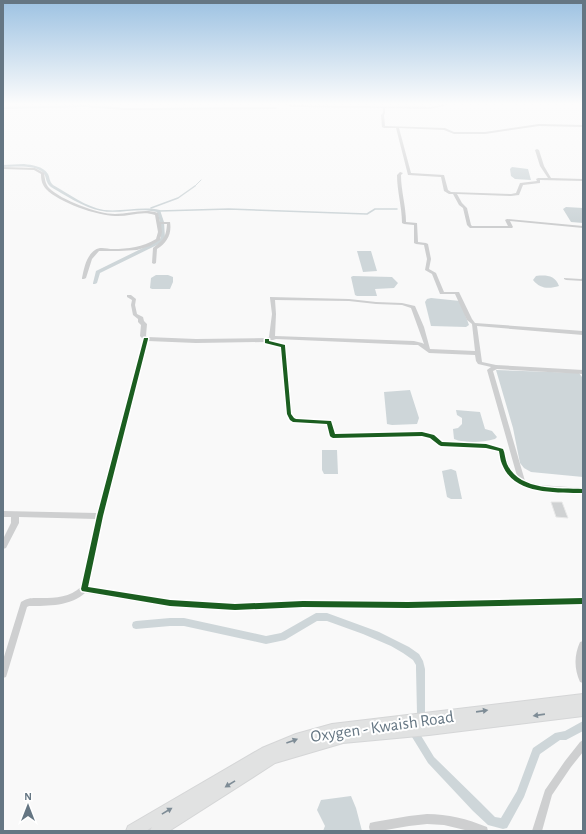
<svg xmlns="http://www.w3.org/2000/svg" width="586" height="834" font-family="'Alegreya Sans',sans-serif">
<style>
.water{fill:#ced6d9}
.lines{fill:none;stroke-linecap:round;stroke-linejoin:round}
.stream-far1{stroke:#ced6d9;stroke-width:1}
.stream{stroke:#ced6d9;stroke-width:1.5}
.canal{fill:#ced6d9;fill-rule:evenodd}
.building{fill:#d0d2d3;stroke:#e8e8e8}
.secondary-casing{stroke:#d5d6d7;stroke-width:2}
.minor{fill:#cecfd0;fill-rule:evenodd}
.secondary{fill:#e1e2e2;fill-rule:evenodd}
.cycleway-casing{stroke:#fff;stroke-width:3}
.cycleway{fill:#1b5e20;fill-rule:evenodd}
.oneway{fill:#7e8c96}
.labels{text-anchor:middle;stroke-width:4;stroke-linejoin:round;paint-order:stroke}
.near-street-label{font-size:17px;fill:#657683;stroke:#fff}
</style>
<rect width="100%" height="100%" fill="#f9f9f9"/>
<path class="water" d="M 512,167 L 528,169 L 531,180 L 515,179 L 511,176 L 510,169 Z
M 566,207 L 583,208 L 583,223 L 571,222 L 563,209 Z
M 357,251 L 371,251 L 377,271 L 363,272 Z
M 156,275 L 168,275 L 173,277 L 173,282 L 170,289 L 152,289 L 150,288 L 151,278 Z
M 353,276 L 392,277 L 398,283 L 394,288 L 375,289 L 377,296 L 357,296 L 355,295 L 351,277 Z
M 536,276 C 546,275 555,275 559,286 C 549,289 540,289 533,280 Z
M 431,298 L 460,301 L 469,325 L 466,327 L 431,326 L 425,302 L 427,299 Z
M 496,370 L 579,373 L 582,377 L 583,477 L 531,472 L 524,468 L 520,463 L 513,428 Z
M 410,390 L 419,418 L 417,424 L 392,425 L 387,424 L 384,392 Z
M 456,410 L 480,412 L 485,429 L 492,431 L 497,437 L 495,439 C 483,442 466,444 454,439 L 453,429 L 458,428 L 462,424 L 462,418 L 457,415 Z
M 322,450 L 337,450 L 338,474 L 324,474 L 322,470 Z
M 451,469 L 456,471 L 462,499 L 451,499 L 447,497 L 442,471 Z
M 351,796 L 356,808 L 362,831 L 323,831 L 325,826 L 317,810 L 321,800 Z"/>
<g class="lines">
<path class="stream-far1" d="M 194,187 L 201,180"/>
<path class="stream" d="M 151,208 L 178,198 L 195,186
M 159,211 L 229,209 L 367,214 L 375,209 L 397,209"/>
<path class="canal" d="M 85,105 L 125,108 L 276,107 L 277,108 L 276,109 L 125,110 L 85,107 L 3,109 L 3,107 Z
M 24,164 C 32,165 43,166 48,174 C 50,178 49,181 53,185 C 69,194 86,207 104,210 C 123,212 141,206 160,210 L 164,222 L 165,238 L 159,244 L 100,273 L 97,283 L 95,284 L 93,284 L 93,283 L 96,271 L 155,242 L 161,238 L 160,222 L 157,212 C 134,206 113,218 88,207 C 78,203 70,198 61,193 C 58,191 54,189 51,187 C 45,182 47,178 44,174 C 37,164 14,167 3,167 L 3,165 Z
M 316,613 L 327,613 L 379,632 L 409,647 L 419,654 L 423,661 L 425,669 L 425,713 L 424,716 L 421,717 L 418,716 L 417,713 L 416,669 L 416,665 L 413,660 L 403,653 L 391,646 L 363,634 L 327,621 L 317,621 L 285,640 L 266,644 L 184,626 L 170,626 L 136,629 L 133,628 L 132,625 L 133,622 L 136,621 L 170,618 L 184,618 L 266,636 L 281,633 Z
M 583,721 L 583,731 L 566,740 L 560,740 L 540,754 L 524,797 L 507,828 L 503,829 L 488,825 L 473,811 L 428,763 L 412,737 L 414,734 L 417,732 L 420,734 L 434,757 L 481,803 L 495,817 L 501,818 L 517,791 L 533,748 L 555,733 L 565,731 Z"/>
</g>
<path class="building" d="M 551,502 L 562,502 L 568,518 L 556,517 Z"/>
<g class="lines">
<defs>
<path id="secondary" d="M 583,694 L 583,716 L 429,735 L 343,743 L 275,763 L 169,831 L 150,831 L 152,827 L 146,831 L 126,831 L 128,826 L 262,748 L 296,734 L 332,724 Z"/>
</defs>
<use href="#secondary" class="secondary-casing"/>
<path class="minor" d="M 289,104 L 291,104 L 291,105 L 431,107 L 445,104 L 451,104 L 431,109 L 385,108 L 385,113 L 384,115 L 385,126 L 445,128 L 454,132 L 485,132 L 539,124 L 583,125 L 583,127 L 539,126 L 485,134 L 454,134 L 444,130 L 399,128 L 411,173 L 444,175 L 448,190 L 451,192 L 511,194 L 516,193 L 520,183 L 537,181 L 536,179 L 538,178 L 548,178 L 540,166 L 535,150 L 537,149 L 539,150 L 544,166 L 551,178 L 583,179 L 583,181 L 540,180 L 540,183 L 523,185 L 519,195 L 511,196 L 457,194 L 462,203 L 467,208 L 471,225 L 472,226 L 508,226 L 505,220 L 507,219 L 583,226 L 583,228 L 510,221 L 513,227 L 512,228 L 470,228 L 467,225 L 463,208 L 459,205 L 453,194 L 449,194 L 444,191 L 441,177 L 408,175 L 396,128 L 384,128 L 382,127 L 381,115 L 383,113 L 383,108 L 290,107 L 289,106 Z
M 3,167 L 35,168 L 44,173 C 45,179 45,183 49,188 C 61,200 98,214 115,214 C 130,214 144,208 158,213 L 160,222 L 170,222 C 172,234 167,243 157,249 L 156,263 L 154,264 L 152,263 L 153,248 C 163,240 166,238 167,224 L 161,224 L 162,232 L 160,240 L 150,246 L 137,250 L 119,251 L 99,251 L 92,259 L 86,278 L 84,279 L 82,279 L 82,278 C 84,269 86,256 95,250 C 100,246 107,249 113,249 C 128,249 143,247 156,239 L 158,232 L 155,215 C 142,210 128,217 115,216 C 98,216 58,202 46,189 C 42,184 41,180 41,174 L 34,170 L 3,169 Z
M 400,172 L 403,173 L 401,175 C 401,191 406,206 406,222 L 417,223 L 418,242 L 426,243 L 428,244 L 431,259 L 429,269 L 436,273 L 444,292 L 459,292 L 472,319 L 475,323 L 583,331 L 583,335 L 477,326 L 482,362 L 496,365 L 583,370 L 583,374 L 497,369 L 493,371 L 525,481 L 539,485 L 583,488 L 583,494 C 546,492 508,497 498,452 L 486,448 L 441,446 L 439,446 L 430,438 L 422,436 L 333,438 L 331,438 L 330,436 L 327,424 L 293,423 L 290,421 L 286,414 L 280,347 L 265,343 L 264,342 L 196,343 L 148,341 L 103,516 L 88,586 L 170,599 L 235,603 L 303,600 L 408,601 L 583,597 L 583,605 L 408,609 L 303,608 L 235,611 L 170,607 L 85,593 C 71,606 48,606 29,606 L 27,607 L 7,674 L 6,677 L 3,678 L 3,660 L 21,602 C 28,597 34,598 42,598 C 56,598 70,597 81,587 L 96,519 L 19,517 L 19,523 L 6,548 L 3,549 L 3,539 L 11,523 L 11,517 L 3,517 L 3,511 L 97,513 L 143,339 L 140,336 L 141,325 L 138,322 L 138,319 L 133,315 L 131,305 L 132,300 L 127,297 L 127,295 L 131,295 L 136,299 L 135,305 L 137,314 L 143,317 L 144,321 L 147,324 L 146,336 L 147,337 L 196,339 L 267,338 L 269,337 L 272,314 L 270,298 L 270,297 L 349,299 L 376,302 L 402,303 L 415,306 L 424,327 L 430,349 L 475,351 L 472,324 L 467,320 L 455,294 L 440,294 L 432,274 L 425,270 L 427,259 L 424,245 L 416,244 L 414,243 L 414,225 L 404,224 L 402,223 C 402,207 397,191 397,175 ZM 275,300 L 349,301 L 376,304 L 402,305 L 411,308 L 424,344 L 422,343 L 414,341 L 275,336 L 276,314 ZM 276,339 L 414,345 L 418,345 L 429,353 L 475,355 L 476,361 L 478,364 L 491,367 L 487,370 L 517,476 C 508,468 507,459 503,448 L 486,444 L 443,442 L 434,434 L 422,432 L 335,434 L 331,420 L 296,419 L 292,414 L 286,346 L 285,345 L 270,341 Z
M 564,278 L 581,279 L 583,278 L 583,281 L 566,280 L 564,279 Z
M 583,641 L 583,683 L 580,682 C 574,669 574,655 580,642 Z
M 583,740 L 583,752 L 571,767 L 552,795 L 542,831 L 532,831 L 545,790 L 565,761 L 580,742 Z
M 427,814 C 448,814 467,819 487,827 L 488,831 L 469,831 L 444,825 L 427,824 L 409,826 L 380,831 L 370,831 L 369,827 L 370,823 L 374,822 L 409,816 Z"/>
<use href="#secondary" class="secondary"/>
<defs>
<path id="cycleway" d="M 144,338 L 148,338 L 148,339 L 103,516 L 88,587 L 170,600 L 235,604 L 303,601 L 408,602 L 583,598 L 583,604 L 408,608 L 303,607 L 235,610 L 170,606 L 82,591 L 81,589 L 97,516 Z
M 265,339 L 269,339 L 269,341 L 285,345 L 285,346 L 291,414 L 294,418 L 296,419 L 331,421 L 335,434 L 422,432 L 434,435 L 442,442 L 486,444 L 503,449 C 505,453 505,459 507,464 C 519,491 558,488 583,489 L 583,493 C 555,492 514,495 502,464 C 500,460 500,455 499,451 L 486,448 L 441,446 L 439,445 L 430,438 L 422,436 L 333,438 L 331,437 L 330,436 L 327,424 L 293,422 L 290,420 L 287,414 L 281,347 L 265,343 Z"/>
</defs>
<use href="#cycleway" class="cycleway-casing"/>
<use href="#cycleway" class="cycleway"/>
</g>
<defs><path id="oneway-solid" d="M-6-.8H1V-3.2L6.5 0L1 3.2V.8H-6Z"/></defs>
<g class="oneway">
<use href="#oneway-solid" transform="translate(482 711) rotate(-8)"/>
<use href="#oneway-solid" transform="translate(539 715) rotate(172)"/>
<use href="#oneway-solid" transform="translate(292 741) rotate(-20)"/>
<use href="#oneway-solid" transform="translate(230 784) rotate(148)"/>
<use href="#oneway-solid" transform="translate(167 811) rotate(-31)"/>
</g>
<linearGradient id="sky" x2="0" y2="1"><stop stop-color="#9dc2e2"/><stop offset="0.47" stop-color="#fcfcfc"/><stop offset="1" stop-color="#fcfcfc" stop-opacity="0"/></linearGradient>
<rect width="586" height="221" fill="url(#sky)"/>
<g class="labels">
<g class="near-street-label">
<text transform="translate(382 726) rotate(-8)" y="6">Oxygen - Kwaish Road</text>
</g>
</g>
<rect width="586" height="834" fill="none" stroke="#657683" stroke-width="8"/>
<g transform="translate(28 806)" stroke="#ffffff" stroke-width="3" paint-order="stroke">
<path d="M0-3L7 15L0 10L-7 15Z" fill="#657683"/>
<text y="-6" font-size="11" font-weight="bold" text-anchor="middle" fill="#657683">N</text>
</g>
</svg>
